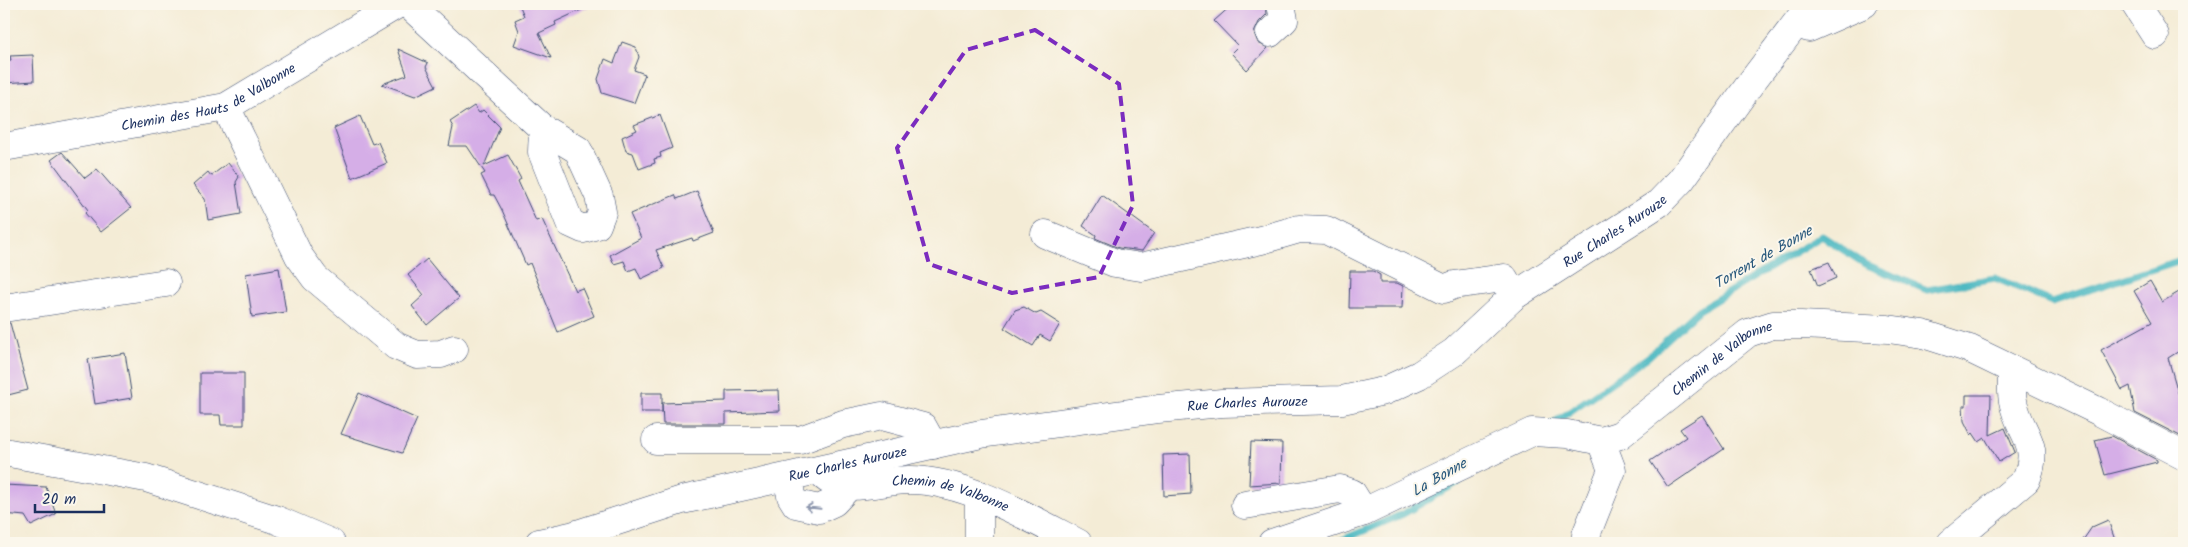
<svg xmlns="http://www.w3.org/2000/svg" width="2188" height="547" font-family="Kalam,sans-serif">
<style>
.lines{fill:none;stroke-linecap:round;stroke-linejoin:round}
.stream{stroke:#48b7c1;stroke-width:7}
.building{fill:#d5aee7}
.minor-casing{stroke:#3c4b70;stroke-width:29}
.minor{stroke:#fff;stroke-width:28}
.oneway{stroke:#8d97ae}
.marked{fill:none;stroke:#7b2cbf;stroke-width:4;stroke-dasharray:10 6;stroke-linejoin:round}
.labels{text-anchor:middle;stroke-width:4;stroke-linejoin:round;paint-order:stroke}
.street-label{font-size:14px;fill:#1b2f5e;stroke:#fbf7ec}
.water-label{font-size:15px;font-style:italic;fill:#28587c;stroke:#fbf7ec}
</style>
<rect width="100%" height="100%" fill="#fbf7ec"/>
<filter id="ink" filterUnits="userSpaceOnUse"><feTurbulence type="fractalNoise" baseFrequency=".02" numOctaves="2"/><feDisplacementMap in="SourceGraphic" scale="10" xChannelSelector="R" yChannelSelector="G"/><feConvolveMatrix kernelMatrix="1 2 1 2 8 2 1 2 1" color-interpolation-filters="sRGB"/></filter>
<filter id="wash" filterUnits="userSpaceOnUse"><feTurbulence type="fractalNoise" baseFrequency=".0096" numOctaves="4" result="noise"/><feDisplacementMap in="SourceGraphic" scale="20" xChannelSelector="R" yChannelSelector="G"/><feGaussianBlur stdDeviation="1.12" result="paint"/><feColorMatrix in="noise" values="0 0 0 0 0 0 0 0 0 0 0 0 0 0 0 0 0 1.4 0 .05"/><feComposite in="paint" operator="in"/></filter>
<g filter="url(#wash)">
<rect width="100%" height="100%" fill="#f4ecd6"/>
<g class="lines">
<path class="stream" d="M 1552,424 L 1648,357 L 1699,310 L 1822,236 L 1865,264 L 1927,290 L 1995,278 L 2052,302 L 2184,259
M 1335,543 L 1403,514 L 1460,481"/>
</g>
<g id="blocks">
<path class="building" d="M 519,4 L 594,4 L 555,22 L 556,25 L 539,33 L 551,58 L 514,45 L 519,31 L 515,20 L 524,16 Z
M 1233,4 L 1266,4 L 1267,14 L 1259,22 L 1254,33 L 1258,43 L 1268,48 L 1247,70 L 1231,53 L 1238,46 L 1214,21 Z
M 622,42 L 636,47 L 639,57 L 634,70 L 645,74 L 634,103 L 602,93 L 598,79 L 605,59 L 614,63 Z
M 398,49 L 428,63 L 426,67 L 436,86 L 415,96 L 382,84 L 407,75 Z
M 33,55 L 34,81 L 4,83 L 4,61 L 11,60 L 10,56 Z
M 474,106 L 479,113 L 483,110 L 500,127 L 484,166 L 508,155 L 521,179 L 518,181 L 536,221 L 542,219 L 575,291 L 582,288 L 594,316 L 558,332 L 530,263 L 526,265 L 502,210 L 494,195 L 491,195 L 481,175 L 485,173 L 467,146 L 449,146 L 453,127 L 450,122 Z
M 660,115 L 672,148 L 660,153 L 661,157 L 654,159 L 655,163 L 639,169 L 633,153 L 626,151 L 622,137 L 637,130 L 634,125 Z
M 360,116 L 372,144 L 378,142 L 387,163 L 352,178 L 334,128 Z
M 62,152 L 85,178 L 97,169 L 131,208 L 101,232 L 85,213 L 88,210 L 51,160 Z
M 228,163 L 239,177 L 236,182 L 241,214 L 208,220 L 205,199 L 193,185 L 208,172 L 211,176 Z
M 697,191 L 714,233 L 693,241 L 692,238 L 656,250 L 664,268 L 641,279 L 636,268 L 628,271 L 624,261 L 614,264 L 610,255 L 641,238 L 630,214 L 675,195 L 677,199 Z
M 1102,195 L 1154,233 L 1142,251 L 1119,248 L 1095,238 L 1096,235 L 1083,226 Z
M 427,259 L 459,298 L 427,325 L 412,306 L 424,295 L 408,275 Z
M 1829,262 L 1836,278 L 1818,286 L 1811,269 Z
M 279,268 L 286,312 L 252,317 L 246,274 Z
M 1350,271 L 1373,271 L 1380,275 L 1380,283 L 1397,283 L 1403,286 L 1402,308 L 1349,308 Z
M 2150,281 L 2162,302 L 2184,289 L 2184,348 L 2168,358 L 2184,413 L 2184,435 L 2180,436 L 2135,413 L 2130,386 L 2122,390 L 2101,350 L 2152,322 L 2134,291 Z
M 1024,307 L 1036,314 L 1041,312 L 1060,324 L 1050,341 L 1040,335 L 1033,346 L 1004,328 L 1015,310 Z
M 4,323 L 10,323 L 28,390 L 4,396 Z
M 125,353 L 132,398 L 95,404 L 88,359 Z
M 200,373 L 244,373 L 244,425 L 221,425 L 220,415 L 200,415 Z
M 779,390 L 780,411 L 726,413 L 726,424 L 663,424 L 662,403 L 726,401 L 726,391 Z
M 359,393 L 417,419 L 402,453 L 341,434 Z
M 641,393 L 662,393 L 662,412 L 641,412 Z
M 1966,395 L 1991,395 L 1990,435 L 2005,428 L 2015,452 L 1999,462 L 1985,438 L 1979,442 L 1973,433 L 1971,435 L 1964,421 L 1963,406 L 1966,406 Z
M 1702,415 L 1724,449 L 1668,487 L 1650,461 L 1686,437 L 1680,429 Z
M 2112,436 L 2157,460 L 2157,462 L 2105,475 L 2095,440 Z
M 1251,442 L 1282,443 L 1281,483 L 1249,485 Z
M 1190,454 L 1191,494 L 1164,496 L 1163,455 Z
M 4,485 L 46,487 L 56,514 L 31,526 L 25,516 L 4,514 Z
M 2108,520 L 2116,543 L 2081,543 L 2092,527 Z"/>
</g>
</g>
<g filter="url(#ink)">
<use href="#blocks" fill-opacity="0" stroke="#3c4b70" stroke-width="1"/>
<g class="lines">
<defs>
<g id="minor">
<path d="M 408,4 L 543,129 L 578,150 L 599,196 L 602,212 L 597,225 L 583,229 L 570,223 L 542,152 L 543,129"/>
<path d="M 2135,4 L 2155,35"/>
<path d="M 1797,24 L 1809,28 L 1864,4"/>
<path d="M 1270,33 L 1284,20 L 1281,4"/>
<path d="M 226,107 L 299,256 L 315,278 L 396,346 L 417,355 L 441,354 L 454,349"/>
<path id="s1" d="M 4,147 L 226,107 L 398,4"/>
<path d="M 1045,234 L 1115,263 L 1141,267 L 1261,240 L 1299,229 L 1326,230 L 1444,289 L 1454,285 L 1504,278 L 1514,296"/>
<path d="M 4,308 L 166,283"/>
<path d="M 656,440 L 800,440 L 843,424 L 882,416 L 923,427 L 933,445"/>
<path d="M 4,452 L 146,478 L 277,520 L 331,543"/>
<path id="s2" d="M 819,471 C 840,498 879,480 908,480 C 963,479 1030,518 1078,543"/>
<path d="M 788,477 L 791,496 L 796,504 L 819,509 L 834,502 L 849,486"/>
<path d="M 1245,505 L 1340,489 L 1352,493 L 1364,512"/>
<path id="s3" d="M 539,543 L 571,536 L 682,500 L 981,434 L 1158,409 L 1222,403 L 1342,400 L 1384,391 L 1419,375 L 1454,352 L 1514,296 L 1659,203 L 1681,180 L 1753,80 L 1811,4"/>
<path d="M 979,543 L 979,495"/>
<path id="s4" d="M 1272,543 L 1364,512 L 1532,432 L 1567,434 L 1601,441 L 1620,435 L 1748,333 L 1773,325 L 1801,325 L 1888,329 L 1923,334 L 1970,349 L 2098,411 L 2184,456"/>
<path d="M 1588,543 L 1586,535 L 1612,470 L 1601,441"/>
<path d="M 1951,543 L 2026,480 C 2042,442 2019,434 2013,401 C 2011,391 2012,380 2012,370"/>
</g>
</defs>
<use href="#minor" class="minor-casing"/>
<use href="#minor" class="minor"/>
</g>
<defs><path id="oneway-shaft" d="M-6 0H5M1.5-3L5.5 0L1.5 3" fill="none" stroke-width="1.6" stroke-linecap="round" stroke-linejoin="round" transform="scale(1.25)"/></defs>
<use class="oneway" href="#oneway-shaft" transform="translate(813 508) rotate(-174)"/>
</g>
<path class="marked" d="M 1035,30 L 1119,84 L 1133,205 L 1099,277 L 1012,293 L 929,264 L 897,148 L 966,50 Z"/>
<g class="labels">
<g class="street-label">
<text dy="5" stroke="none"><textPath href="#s1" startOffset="212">Chemin des Hauts de Valbonne</textPath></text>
<text dy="5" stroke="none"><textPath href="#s3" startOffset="1144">Rue Charles Aurouze</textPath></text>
<text dy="5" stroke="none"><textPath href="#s4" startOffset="501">Chemin de Valbonne</textPath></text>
<text dy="5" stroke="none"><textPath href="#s3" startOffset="724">Rue Charles Aurouze</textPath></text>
<text dy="5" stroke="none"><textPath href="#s3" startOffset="319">Rue Charles Aurouze</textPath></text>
<text dy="5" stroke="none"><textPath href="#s2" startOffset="138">Chemin de Valbonne</textPath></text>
</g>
<g class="water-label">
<text transform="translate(1763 257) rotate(-30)" y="5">Torrent de Bonne</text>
<text transform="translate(1439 477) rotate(-30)" y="5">La Bonne</text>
</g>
</g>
<rect width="2188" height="547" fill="none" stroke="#fbf7ec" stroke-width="20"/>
<path d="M35 504v8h69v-8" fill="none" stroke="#1b2f5e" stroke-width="2.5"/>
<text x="42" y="504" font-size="15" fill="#1b2f5e" stroke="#fbf7ec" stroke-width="4" paint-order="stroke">20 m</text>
</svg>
